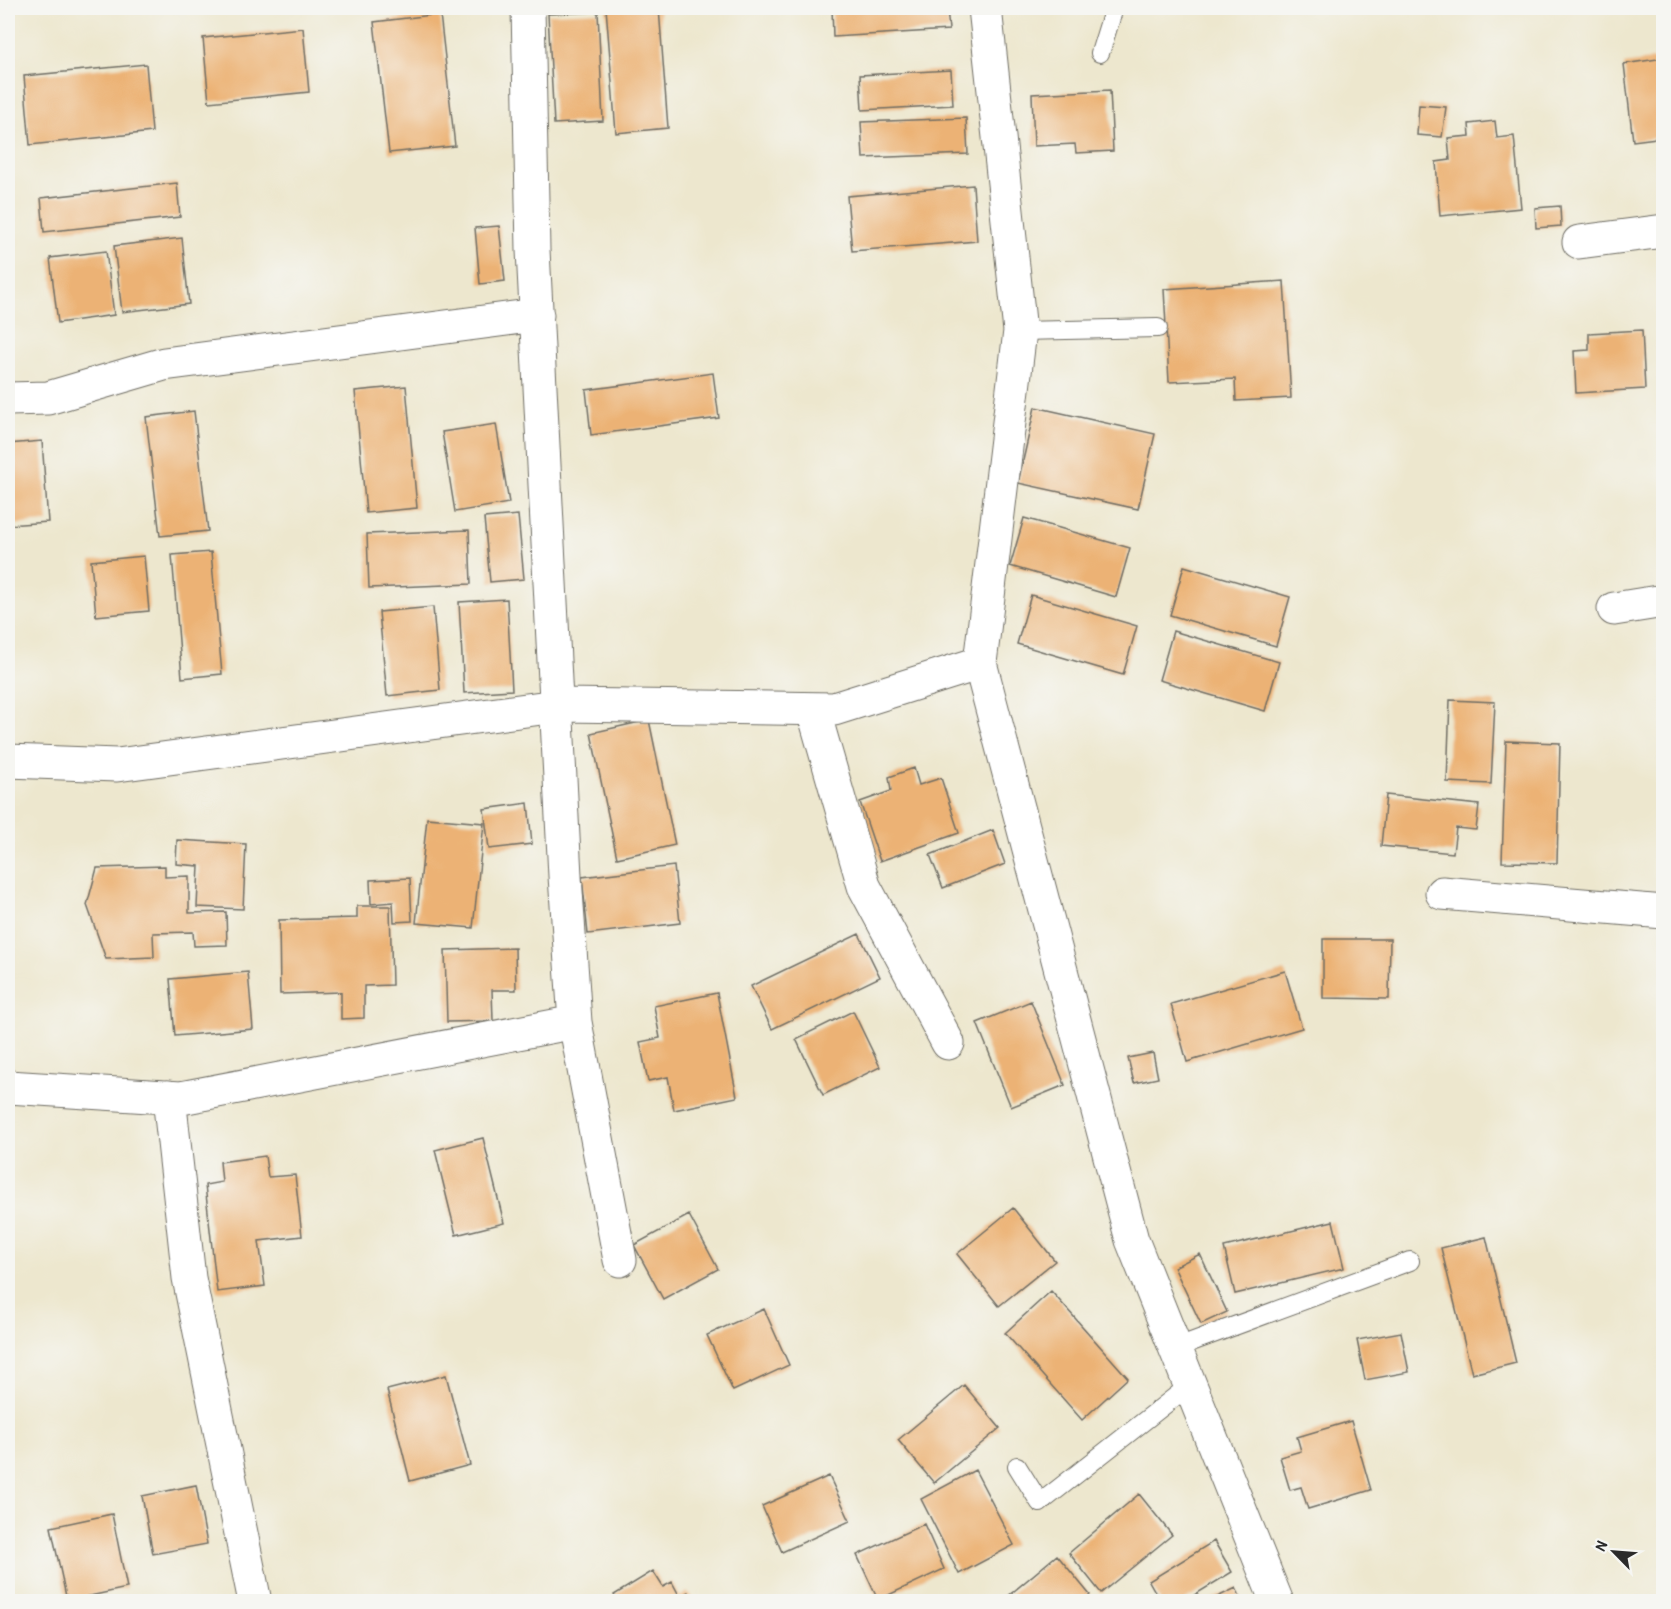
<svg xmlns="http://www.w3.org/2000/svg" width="1671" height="1609" font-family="'Patrick Hand',sans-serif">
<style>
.building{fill:#ecb275}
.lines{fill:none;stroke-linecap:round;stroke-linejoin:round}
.lane-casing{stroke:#6f6d64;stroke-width:20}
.street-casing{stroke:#6f6d64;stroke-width:35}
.lane{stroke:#fff;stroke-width:18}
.street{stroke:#fff;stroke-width:33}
</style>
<rect width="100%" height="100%" fill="#f6f6f2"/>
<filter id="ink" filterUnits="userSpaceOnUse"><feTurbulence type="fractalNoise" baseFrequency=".0167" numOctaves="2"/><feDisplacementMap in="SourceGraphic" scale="12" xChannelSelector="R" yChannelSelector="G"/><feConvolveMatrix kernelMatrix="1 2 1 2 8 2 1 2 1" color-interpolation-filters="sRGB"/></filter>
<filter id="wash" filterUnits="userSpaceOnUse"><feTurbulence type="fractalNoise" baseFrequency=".008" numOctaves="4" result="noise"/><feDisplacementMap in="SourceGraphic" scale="24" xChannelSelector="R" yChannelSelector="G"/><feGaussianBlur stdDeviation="1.35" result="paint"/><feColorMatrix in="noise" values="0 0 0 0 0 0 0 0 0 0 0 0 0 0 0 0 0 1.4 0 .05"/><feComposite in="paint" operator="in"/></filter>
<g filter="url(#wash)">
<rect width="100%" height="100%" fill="#ede7ce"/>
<g id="blocks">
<path class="building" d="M 606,8 L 659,8 L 668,128 L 616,133 Z
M 832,8 L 947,8 L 949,30 L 833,37 Z
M 598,12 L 603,121 L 554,124 L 548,14 Z
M 440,14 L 455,146 L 389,153 L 374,22 Z
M 303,28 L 309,92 L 209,102 L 203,38 Z
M 1664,58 L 1664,137 L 1633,141 L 1624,64 Z
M 146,64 L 152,132 L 30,145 L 24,76 Z
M 951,70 L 953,105 L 862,110 L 860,75 Z
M 1110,90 L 1113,151 L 1076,153 L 1075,144 L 1034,146 L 1032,94 Z
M 1419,105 L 1446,107 L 1442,137 L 1417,135 Z
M 966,118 L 968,154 L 863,158 L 861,122 Z
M 1495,121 L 1497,138 L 1514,136 L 1521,208 L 1440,216 L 1436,162 L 1450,160 L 1448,138 L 1470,136 L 1469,124 Z
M 177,183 L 180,217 L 44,232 L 41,198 Z
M 973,185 L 977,241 L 852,251 L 847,196 Z
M 1560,206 L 1561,226 L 1536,228 L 1535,208 Z
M 499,226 L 505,281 L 480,284 L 475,228 Z
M 182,238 L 189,304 L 122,312 L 114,246 Z
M 106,251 L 114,315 L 58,323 L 50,258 Z
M 1284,281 L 1291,398 L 1236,401 L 1235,379 L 1169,382 L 1164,289 Z
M 1642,330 L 1645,389 L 1576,393 L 1574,351 L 1589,350 L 1589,333 Z
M 713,373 L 719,418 L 591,435 L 586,390 Z
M 406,386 L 417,508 L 366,513 L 355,391 Z
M 1035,407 L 1155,434 L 1138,509 L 1018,483 Z
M 194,411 L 208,531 L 160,536 L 146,417 Z
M 496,424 L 509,503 L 455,512 L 442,432 Z
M 42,441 L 48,522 L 8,525 L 8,444 Z
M 518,515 L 524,579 L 490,582 L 484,518 Z
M 1024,518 L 1130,548 L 1116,597 L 1010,566 Z
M 469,530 L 471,584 L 369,588 L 367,534 Z
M 211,552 L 222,674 L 182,678 L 172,555 Z
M 144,556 L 149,611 L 96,616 L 91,561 Z
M 1184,566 L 1290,597 L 1276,646 L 1170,615 Z
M 1031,595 L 1137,626 L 1123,675 L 1017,644 Z
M 507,599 L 512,690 L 464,693 L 459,602 Z
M 433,607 L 440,690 L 387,696 L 379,612 Z
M 1173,631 L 1279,662 L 1265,711 L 1159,680 Z
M 1450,700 L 1495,702 L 1491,784 L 1447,782 Z
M 649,720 L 675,845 L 617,858 L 591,733 Z
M 1506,741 L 1560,743 L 1557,863 L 1502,862 Z
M 914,768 L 919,785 L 941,778 L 959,833 L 880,861 L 860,802 L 891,791 L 889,777 Z
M 1386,795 L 1479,805 L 1476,830 L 1456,828 L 1453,853 L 1381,846 Z
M 528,803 L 532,844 L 489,849 L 484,809 Z
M 427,818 L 484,823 L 473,928 L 416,923 Z
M 993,830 L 1005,864 L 943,888 L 930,855 Z
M 177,840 L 246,844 L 243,909 L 197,907 L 199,866 L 176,864 Z
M 165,866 L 165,877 L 189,876 L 189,913 L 226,912 L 227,945 L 194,946 L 193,932 L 153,933 L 154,957 L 106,959 L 87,905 L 97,868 Z
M 674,866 L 680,923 L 588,934 L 582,877 Z
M 410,878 L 412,921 L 394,922 L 393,902 L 371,904 L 370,880 Z
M 357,906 L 390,906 L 392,985 L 364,986 L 364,1018 L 341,1019 L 341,992 L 280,994 L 279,920 L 357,918 Z
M 859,934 L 880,977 L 772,1029 L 751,986 Z
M 1323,939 L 1390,939 L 1389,999 L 1323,998 Z
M 515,948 L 516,990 L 492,990 L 493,1021 L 447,1022 L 445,950 Z
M 1285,971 L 1302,1028 L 1187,1062 L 1171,1004 Z
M 248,972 L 253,1029 L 175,1036 L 170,979 Z
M 717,993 L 737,1097 L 674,1110 L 668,1077 L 648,1081 L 640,1042 L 660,1038 L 654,1006 Z
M 1031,1001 L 1065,1085 L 1011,1107 L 977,1023 Z
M 853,1011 L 880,1067 L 823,1095 L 796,1039 Z
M 1153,1053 L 1158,1078 L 1134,1083 L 1128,1058 Z
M 483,1138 L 504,1223 L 456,1235 L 435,1150 Z
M 265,1156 L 268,1177 L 295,1175 L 302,1236 L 259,1241 L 265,1286 L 217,1292 L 205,1185 L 222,1182 L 220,1162 Z
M 1013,1208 L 1055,1261 L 999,1306 L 957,1254 Z
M 689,1215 L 718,1269 L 663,1299 L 634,1245 Z
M 1333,1221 L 1344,1268 L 1235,1294 L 1224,1247 Z
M 1486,1237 L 1516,1363 L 1472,1374 L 1441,1248 Z
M 1200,1254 L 1227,1312 L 1201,1324 L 1174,1267 Z
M 1051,1291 L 1128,1378 L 1082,1420 L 1005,1333 Z
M 764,1309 L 789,1365 L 733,1391 L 707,1335 Z
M 1401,1332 L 1409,1372 L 1365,1380 L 1357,1340 Z
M 446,1375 L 470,1465 L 410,1481 L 387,1390 Z
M 964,1385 L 1000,1428 L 934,1483 L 898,1440 Z
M 1351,1421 L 1371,1490 L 1308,1509 L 1301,1487 L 1290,1490 L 1280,1457 L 1301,1451 L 1297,1437 Z
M 975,1470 L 1014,1545 L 959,1574 L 921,1499 Z
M 829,1476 L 850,1521 L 782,1552 L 762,1506 Z
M 196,1485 L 207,1544 L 153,1554 L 142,1496 Z
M 1139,1494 L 1172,1535 L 1101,1593 L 1069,1553 Z
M 112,1514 L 127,1588 L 67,1601 L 51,1527 Z
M 924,1524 L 944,1569 L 878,1600 L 857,1555 Z
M 1214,1541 L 1232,1572 L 1183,1602 L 1161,1602 L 1149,1581 Z
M 1057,1555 L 1090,1595 L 1082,1602 L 1001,1602 Z
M 653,1571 L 663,1587 L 672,1582 L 680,1597 L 688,1592 L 694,1602 L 618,1602 L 614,1595 Z
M 1236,1588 L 1243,1602 L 1207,1602 Z"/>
</g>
</g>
<g filter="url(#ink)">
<use href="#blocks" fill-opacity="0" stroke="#6f6d64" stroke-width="1.5"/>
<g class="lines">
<defs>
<path id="lane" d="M 1100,53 L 1114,8
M 1020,331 L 1158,328
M 1175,1348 L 1410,1261
M 1017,1466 L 1040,1503 L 1190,1385"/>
<path id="street" d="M 528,8 L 533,250 L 565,876 L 575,1022 L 620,1260
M 985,8 L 1020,331 L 980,663 L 1132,1240 L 1277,1602
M 1579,242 L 1664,231
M 8,399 L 48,398 L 164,364 L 537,315
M 1614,609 L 1664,601
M 813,709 L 864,886 L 948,1043
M 8,761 L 117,765 L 564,705 L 834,709 L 980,663
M 1442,893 L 1664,912
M 8,1087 L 181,1098 L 575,1022
M 169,1097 L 189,1278 L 255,1602"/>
</defs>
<use href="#lane" class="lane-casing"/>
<use href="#street" class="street-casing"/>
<use href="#lane" class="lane"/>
<use href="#street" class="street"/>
</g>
</g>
<rect width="1671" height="1609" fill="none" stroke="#f6f6f2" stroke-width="30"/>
<g transform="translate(1614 1552) rotate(295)" stroke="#f6f6f2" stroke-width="4.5" paint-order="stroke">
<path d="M0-4.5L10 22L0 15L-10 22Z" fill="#2b2b2b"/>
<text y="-9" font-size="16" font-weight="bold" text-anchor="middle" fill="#2b2b2b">N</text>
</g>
</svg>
